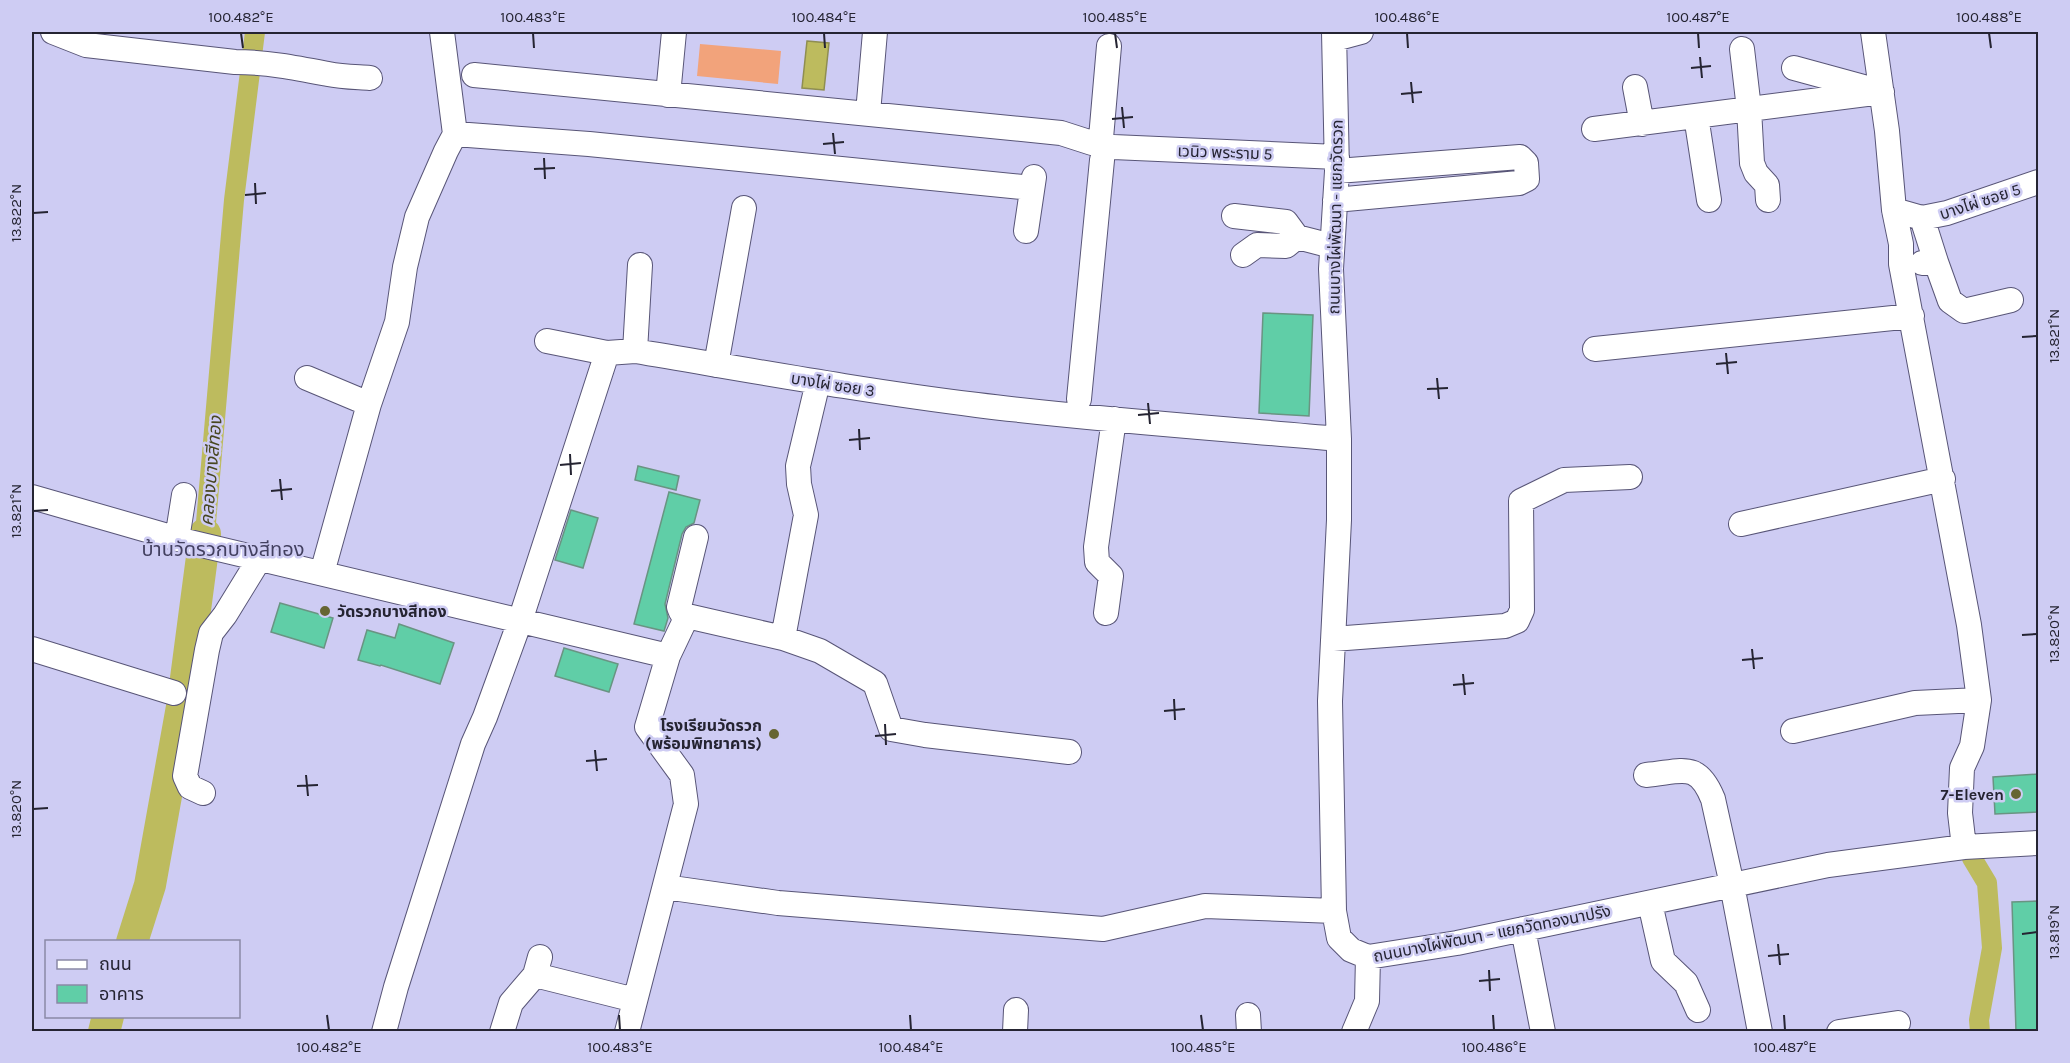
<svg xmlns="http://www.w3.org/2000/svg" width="2070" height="1063" font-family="Karla,'Noto Sans Thai',sans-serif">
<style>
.green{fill:#f2a37b}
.water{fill:#bdbb5e;stroke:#8f8e51;stroke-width:1.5}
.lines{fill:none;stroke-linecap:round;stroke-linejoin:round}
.canal{stroke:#bdbb5e;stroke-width:20}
.river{stroke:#bdbb5e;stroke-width:32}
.building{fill:#60cea7;stroke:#699482;stroke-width:1.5}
.minor-casing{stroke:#585577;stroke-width:26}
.minor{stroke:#fff;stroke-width:24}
.ticks{fill:none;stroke:#252432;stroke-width:2}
.poi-dot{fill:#666532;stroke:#ceccf3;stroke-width:2}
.labels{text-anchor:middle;stroke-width:5;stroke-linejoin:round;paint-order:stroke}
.street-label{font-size:16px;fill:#252432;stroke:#ceccf3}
.poi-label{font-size:16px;font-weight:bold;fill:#252432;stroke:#ceccf3;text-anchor:end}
.water-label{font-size:18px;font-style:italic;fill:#484720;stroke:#ceccf3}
.quarter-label{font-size:20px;fill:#434060;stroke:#ceccf3}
.neatline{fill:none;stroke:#252432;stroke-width:2}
.ticks-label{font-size:15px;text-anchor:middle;fill:#252432}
</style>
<rect width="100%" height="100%" fill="#ceccf3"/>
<path class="green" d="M 700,44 L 781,51 L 778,84 L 697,76 Z"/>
<path class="water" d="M 807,41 L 829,43 L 824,90 L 802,88 Z"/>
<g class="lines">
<path class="canal" d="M 205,534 L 234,200 L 255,32
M 1972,858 L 1987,883 L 1992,948 L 1979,1020 L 1980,1032"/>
<path class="river" d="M 132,942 L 150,885 L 183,701 L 205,534
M 104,1032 L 108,1016"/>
</g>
<path class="building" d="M 1263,313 L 1313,315 L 1309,416 L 1259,413 Z
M 638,466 L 679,476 L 676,490 L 635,480 Z
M 669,492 L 700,500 L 694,523 L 686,527 L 682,534 L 665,604 L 668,618 L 664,631 L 634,624 Z
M 571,510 L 598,518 L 583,568 L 555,560 Z
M 280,603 L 333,618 L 324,648 L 271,632 Z
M 399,624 L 454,643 L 440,684 L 381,665 L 380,666 L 358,660 L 367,630 L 395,638 Z
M 564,648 L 618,664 L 609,692 L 555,676 Z
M 2038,774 L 2038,812 L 1995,814 L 1993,777 Z
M 2038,901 L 2038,1032 L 2016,1032 L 2012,902 Z"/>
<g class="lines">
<defs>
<path id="minor" d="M 53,32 L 86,45 L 235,62 C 267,62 297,68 328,74 C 342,77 357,77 370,78
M 442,32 L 455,134 L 589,144 L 1032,188
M 1334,32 L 1337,171 L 1331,269 L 1339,439 L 1339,520 L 1330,701 L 1334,911 L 1339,938 L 1351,950 L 1368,957 L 1457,943 L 1828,865 L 1964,847 L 2038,843
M 1873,32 L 1887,131 L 1894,210 L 1901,244 L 1901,264 L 1969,625 L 1979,700 L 1972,746 L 1962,768 L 1960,813 L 1964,847
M 1335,39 L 1361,32
M 1742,49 L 1749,109 L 1752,163 L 1756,173 L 1767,185 L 1768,200
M 1794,68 L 1871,89
M 474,75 L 1061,133 L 1092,143
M 1635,87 L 1642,124
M 668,95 L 674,32
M 868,113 L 875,32
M 1696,116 L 1709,200
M 1594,129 L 1882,92
M 1101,138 L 1109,46
M 1113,147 L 1337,157
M 1335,200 L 1519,183 L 1527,179 L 1526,163 L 1520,157 L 1337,171
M 1894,210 L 1922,218 L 1947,213 L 2038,182
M 1234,216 L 1286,222 L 1297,237 L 1332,246
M 1922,218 L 1936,262 L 1922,263
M 1026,231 L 1034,177
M 1243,255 L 1257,245 L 1286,246 L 1297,237
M 1936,262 L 1950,301 L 1964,311 L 2011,300
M 547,341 L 607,353
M 1595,349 L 1912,316
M 635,351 L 640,265
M 716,365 L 744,208
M 307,378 L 369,404 L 322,573
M 1079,399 L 1102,160
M 369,404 L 397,322 L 405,267 L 417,217 L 446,151 L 455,134
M 32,497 L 185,541 L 668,656 L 647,727 L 682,775 L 686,804 L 627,1032
M 1741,524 L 1943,479
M 696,537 L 679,607 L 681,612 L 687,616 L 783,638 L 820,651 L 875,683 L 891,729 L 925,735 L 1069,752
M 177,539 L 184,495
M 1106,613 L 1111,576 L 1097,562 L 1096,547 L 1114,419
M 783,638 L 806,515 L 799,484 L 798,466 L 818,382
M 1333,639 L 1505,626 L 1517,621 L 1522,610 L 1521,501 L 1564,480 L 1630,477
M 32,649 L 174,693
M 668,656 L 687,616
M 1793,731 L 1915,703 L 1979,700
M 1646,775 C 1682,772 1697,760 1713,799 L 1732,885 L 1760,1032
M 203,793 L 190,787 L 185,776 L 207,650 L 211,633 L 225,615 L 260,558
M 665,887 L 778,903 L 1103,929 L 1205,906 L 1334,911
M 1650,903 L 1663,961 L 1686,983 L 1698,1010
M 1523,929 L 1543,1032
M 535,975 L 635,1000
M 1248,1015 L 1249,1032
M 384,1032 L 396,987 L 473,744 L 485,717 L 520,621 L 607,353 L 635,351 C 749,370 863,391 977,405 C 1097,420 1219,428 1339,439
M 502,1032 L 511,1003 L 535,975 L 540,957
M 1015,1032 L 1016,1010
M 1354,1032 L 1367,1001 L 1368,957
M 1839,1032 L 1898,1023"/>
</defs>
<use href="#minor" class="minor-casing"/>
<use href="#minor" class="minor"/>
</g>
<path class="ticks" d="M 241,33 L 243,48M 533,33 L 534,48M 824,33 L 825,48M 1115,33 L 1117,48M 1407,33 L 1408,48M 1698,33 L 1699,48M 1989,33 L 1991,48M 1700,57 L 1702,78M 1691,68 L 1711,66M 1411,82 L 1413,103M 1401,94 L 1422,92M 1122,107 L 1124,128M 1112,119 L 1133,117M 833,133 L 835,154M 823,144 L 844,142M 544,158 L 545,179M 534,169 L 555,168M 255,183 L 256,204M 245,195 L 266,193M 33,213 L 48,212M 2022,337 L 2037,336M 1726,353 L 1728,374M 1716,364 L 1737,362M 1437,378 L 1439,399M 1427,389 L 1448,388M 1148,403 L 1150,424M 1138,415 L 1159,413M 859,429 L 860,450M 849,440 L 870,438M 570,454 L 571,475M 560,465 L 581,463M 280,479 L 282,500M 271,491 L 292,489M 33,511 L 48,510M 2022,635 L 2037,634M 1752,649 L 1754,669M 1742,660 L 1763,658M 1463,674 L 1465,695M 1453,685 L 1474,683M 1174,699 L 1175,720M 1164,711 L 1185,709M 885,724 L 886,745M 875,736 L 896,734M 595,750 L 597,771M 586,761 L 607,759M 306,775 L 308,796M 297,786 L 318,785M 33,809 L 48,808M 2022,934 L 2037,932M 1778,944 L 1780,965M 1768,956 L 1789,954M 1489,970 L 1490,991M 1479,981 L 1500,979M 327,1015 L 329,1030M 619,1015 L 620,1030M 910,1015 L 911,1030M 1201,1015 L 1203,1030M 1493,1015 L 1494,1030M 1784,1015 L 1785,1030"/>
<g class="poi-dot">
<circle cx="325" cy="611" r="6"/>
<circle cx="774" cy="734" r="6"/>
<circle cx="2016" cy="794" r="6"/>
</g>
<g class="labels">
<g class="street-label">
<text transform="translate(1225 152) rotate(2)" y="6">เวนิว พระราม 5</text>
<text transform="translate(1980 201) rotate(-18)" y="6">บางไผ่ ซอย 5</text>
<text transform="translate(1335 217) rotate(-89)" y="6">ถนนบางไผ่พัฒนา - แยกวัดรวก</text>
<text transform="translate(833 384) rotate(9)" y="6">บางไผ่ ซอย 3</text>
<text transform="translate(1492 933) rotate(-11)" y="6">ถนนบางไผ่พัฒนา – แยกวัดทองนาปรัง</text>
</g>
<g class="poi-label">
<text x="337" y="617" text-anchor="start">วัดรวกบางสีทอง</text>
<text x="762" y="731">โรงเรียนวัดรวก<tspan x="762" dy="18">(พร้อมพิทยาคาร)</tspan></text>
<text x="2004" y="800">7-Eleven</text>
</g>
<g class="water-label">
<text transform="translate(211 471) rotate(-85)" y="6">คลองบางสีทอง</text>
</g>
<g class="quarter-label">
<text x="223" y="556">บ้านวัดรวกบางสีทอง</text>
</g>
</g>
<rect width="2070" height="1063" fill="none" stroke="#ceccf3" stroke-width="66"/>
<rect x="45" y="940" width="195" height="78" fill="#ceccf3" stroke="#8a89a6" stroke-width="1.5"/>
<rect x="57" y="960" width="30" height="9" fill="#ffffff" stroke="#8a89a6" stroke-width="1.5"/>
<text x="99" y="970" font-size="18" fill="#252432">ถนน</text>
<rect x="57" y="985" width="30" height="18" fill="#60cea7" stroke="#8a89a6" stroke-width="1.5"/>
<text x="99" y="1000" font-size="18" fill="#252432">อาคาร</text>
<rect x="33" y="33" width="2004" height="997" class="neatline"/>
<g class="ticks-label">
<text x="241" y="22">100.482°E</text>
<text x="533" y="22">100.483°E</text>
<text x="824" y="22">100.484°E</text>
<text x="1115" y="22">100.485°E</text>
<text x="1407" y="22">100.486°E</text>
<text x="1698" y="22">100.487°E</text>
<text x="1989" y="22">100.488°E</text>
<text transform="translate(16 213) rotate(-90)" y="5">13.822°N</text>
<text transform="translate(2054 336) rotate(-90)" y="5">13.821°N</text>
<text transform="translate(16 511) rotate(-90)" y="5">13.821°N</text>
<text transform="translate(2054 634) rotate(-90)" y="5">13.820°N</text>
<text transform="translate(16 809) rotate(-90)" y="5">13.820°N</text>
<text transform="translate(2054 932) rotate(-90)" y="5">13.819°N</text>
<text x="329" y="1052">100.482°E</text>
<text x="620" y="1052">100.483°E</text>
<text x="911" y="1052">100.484°E</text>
<text x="1203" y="1052">100.485°E</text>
<text x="1494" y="1052">100.486°E</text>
<text x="1785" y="1052">100.487°E</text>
</g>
</svg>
